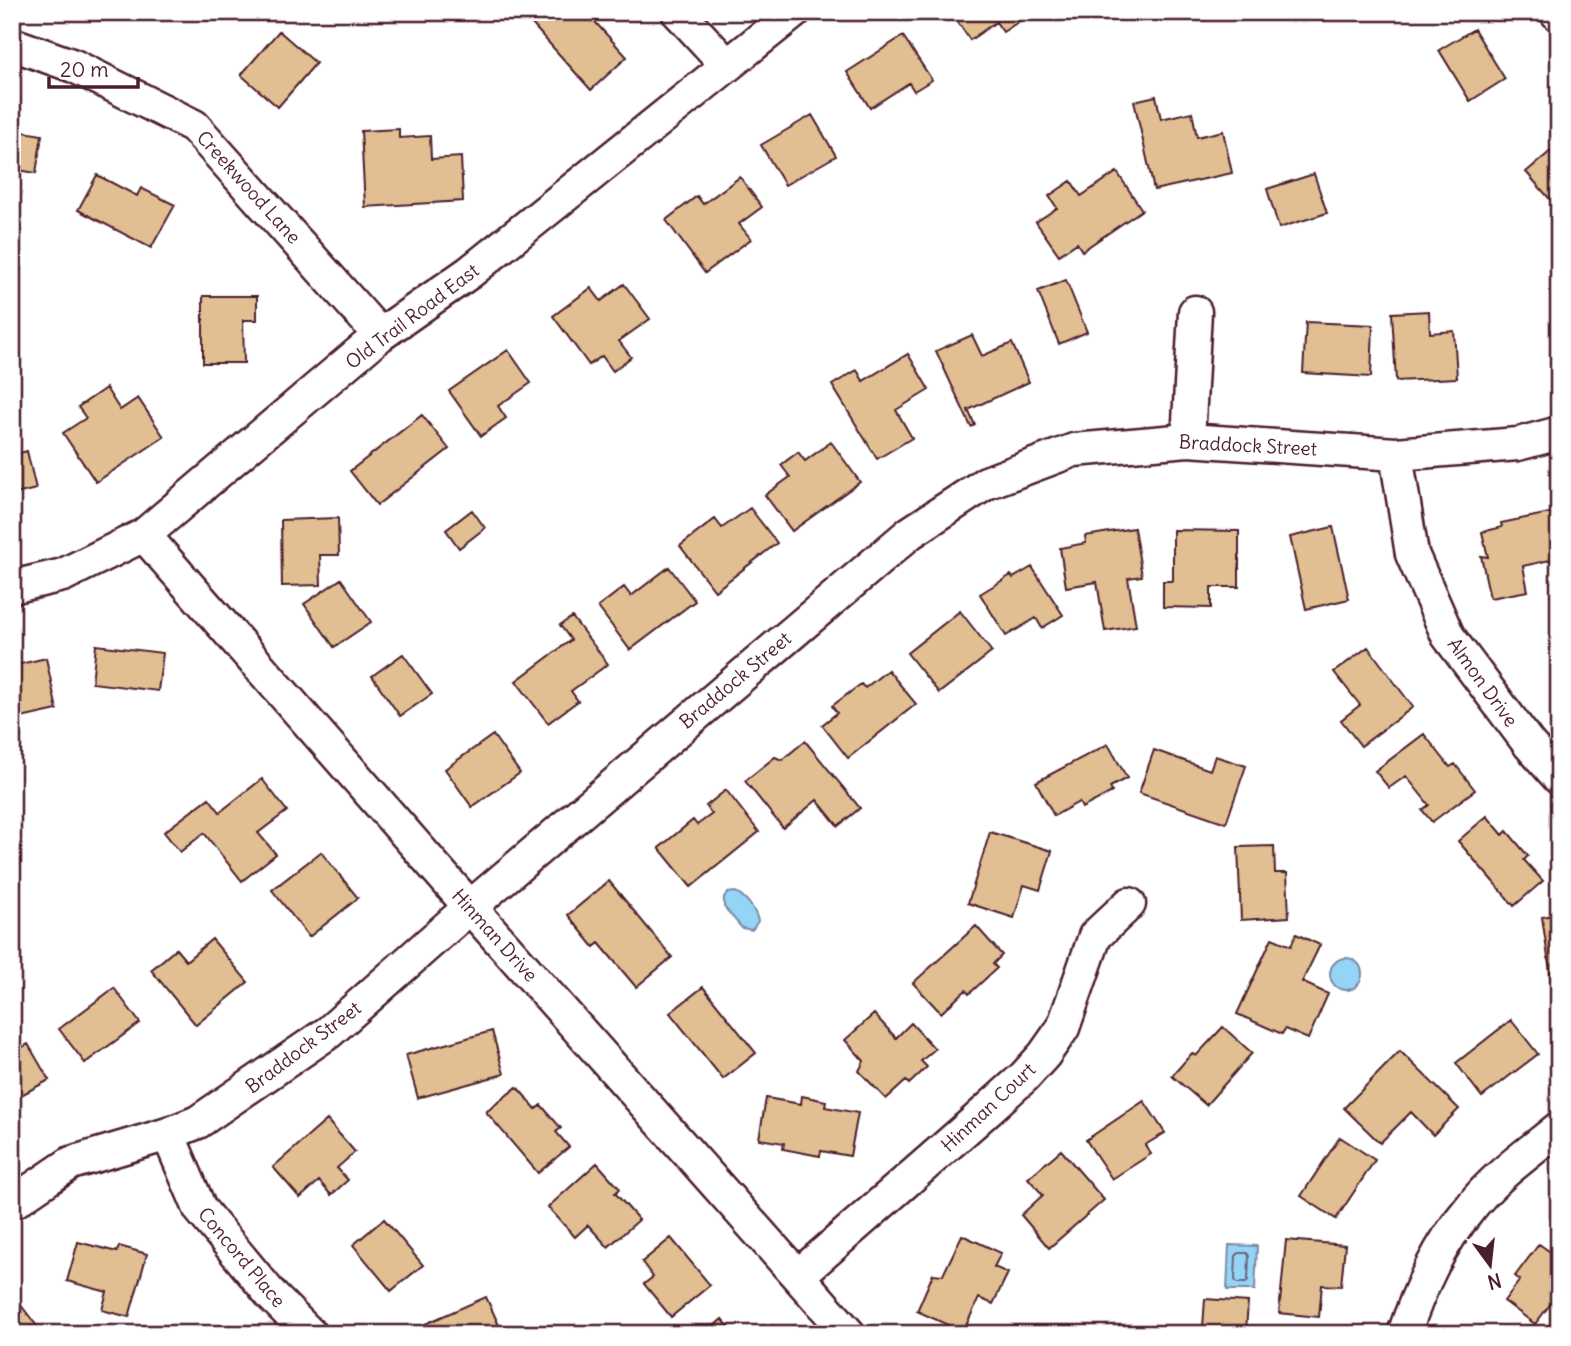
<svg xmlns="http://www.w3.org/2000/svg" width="1571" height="1346" font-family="Delius,sans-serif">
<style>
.water{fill:#96d4f7;stroke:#788ca5;stroke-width:2}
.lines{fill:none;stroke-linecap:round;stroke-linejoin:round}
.shore{stroke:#68677d;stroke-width:2}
.building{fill:#e1bf93;stroke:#4a1f2b;stroke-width:2}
.street-casing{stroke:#4a1f2b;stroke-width:37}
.street{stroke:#fff;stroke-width:32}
.labels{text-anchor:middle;stroke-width:5;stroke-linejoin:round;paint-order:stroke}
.street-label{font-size:19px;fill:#4a1f2b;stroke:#fff}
</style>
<rect width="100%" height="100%" fill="#fff"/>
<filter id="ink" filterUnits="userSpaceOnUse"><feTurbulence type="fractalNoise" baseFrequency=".0143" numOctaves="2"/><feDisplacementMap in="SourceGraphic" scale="14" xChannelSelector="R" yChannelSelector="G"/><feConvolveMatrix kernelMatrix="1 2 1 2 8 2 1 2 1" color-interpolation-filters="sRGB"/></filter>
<g filter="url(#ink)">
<path class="water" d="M 735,892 C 745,895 756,911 758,921 L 752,930 L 742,928 L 724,907 L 724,897 L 728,893 Z
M1330 974a16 16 0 1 1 32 0a16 16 0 1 1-32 0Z
M 1229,1245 L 1257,1246 L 1255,1290 L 1227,1290 Z"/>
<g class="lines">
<path class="shore" d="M 1239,1253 L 1247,1253 L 1249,1256 L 1248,1280 L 1246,1283 L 1237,1283 L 1235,1280 L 1236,1256 Z"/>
</g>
<path class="building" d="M 546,12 L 586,12 L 627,57 L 591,90 L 532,24 Z
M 951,12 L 1011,12 L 1018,22 L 1003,32 L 996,22 L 970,40 Z
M 1474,29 L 1505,79 L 1470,101 L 1439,50 Z
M 279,31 L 316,63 L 278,107 L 241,75 Z
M 903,36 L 932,80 L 914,91 L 909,83 L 870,108 L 847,72 Z
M 1156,96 L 1161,119 L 1192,112 L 1197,137 L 1223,131 L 1232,173 L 1154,190 L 1134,101 Z
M 812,115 L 836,156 L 785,185 L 761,145 Z
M 399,129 L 399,138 L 430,136 L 431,159 L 461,157 L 463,201 L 365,207 L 361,131 Z
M 12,130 L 42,135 L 36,173 L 12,169 Z
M 1559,144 L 1559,202 L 1555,205 L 1526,172 Z
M 1117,172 L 1142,210 L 1082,251 L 1077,243 L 1059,255 L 1036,222 L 1057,208 L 1049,196 L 1071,181 L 1081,196 Z
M 1314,174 L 1327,213 L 1279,228 L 1267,189 Z
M 97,175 L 137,196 L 141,188 L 175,205 L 151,248 L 78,210 Z
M 740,177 L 762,207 L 739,224 L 751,239 L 705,273 L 666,220 L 697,196 L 703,204 Z
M 1066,280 L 1087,332 L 1059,344 L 1038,291 Z
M 624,284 L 650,319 L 619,341 L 631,357 L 613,371 L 602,356 L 589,365 L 553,316 L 591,288 L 601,301 Z
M 203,296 L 257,296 L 257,320 L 243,320 L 244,363 L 203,363 Z
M 1429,311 L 1430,333 L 1454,331 L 1457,378 L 1396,381 L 1392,313 Z
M 1306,322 L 1373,325 L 1371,377 L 1303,373 Z
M 972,335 L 982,356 L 1012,343 L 1029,382 L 968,410 L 975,425 L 971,427 L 936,351 Z
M 508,350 L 531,383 L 498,406 L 506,418 L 481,436 L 449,391 Z
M 908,354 L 929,390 L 896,410 L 912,438 L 877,459 L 832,385 L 857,370 L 863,381 Z
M 106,388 L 120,410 L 138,398 L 164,437 L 96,482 L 63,433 L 86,418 L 78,407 Z
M 422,415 L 449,449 L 377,505 L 350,471 Z
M 831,442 L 860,482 L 792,531 L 765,495 L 790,477 L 781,465 L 798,452 L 805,461 Z
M 27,451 L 36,489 L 12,495 L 12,455 Z
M 750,508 L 777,543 L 715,591 L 680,546 L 715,519 L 722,528 Z
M 472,510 L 485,528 L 459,548 L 446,530 Z
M 1559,511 L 1559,558 L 1523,566 L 1528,591 L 1490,598 L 1481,556 L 1488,557 L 1482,532 L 1502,527 L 1501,523 Z
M 338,518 L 339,555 L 320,555 L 321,585 L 282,586 L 281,520 Z
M 1333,527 L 1349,599 L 1306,609 L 1290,537 Z
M 1134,528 L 1142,576 L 1128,578 L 1136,626 L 1105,631 L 1097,582 L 1066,587 L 1060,548 L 1086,543 L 1085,536 Z
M 1173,530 L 1239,531 L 1239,587 L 1211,587 L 1211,608 L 1163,607 L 1163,581 L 1173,581 Z
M 669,567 L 695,601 L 630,650 L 598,607 L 624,587 L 631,596 Z
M 1032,567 L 1063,615 L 1042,628 L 1036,618 L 1006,636 L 980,594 L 1011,575 L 1013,578 Z
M 341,579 L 371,622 L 334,647 L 304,604 Z
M 960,611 L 992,652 L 939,693 L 907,653 Z
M 572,617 L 608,664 L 571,691 L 578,701 L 548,723 L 516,681 L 571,640 L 560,625 Z
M 96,645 L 163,653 L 158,691 L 92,683 Z
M 1368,647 L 1413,707 L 1361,746 L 1341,720 L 1360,705 L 1334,672 Z
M 403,654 L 432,694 L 400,716 L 372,676 Z
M 46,658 L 57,710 L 12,720 L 12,666 Z
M 888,670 L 916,704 L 848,758 L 822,725 L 837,713 L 832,706 L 861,684 L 865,688 Z
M 1424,734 L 1450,767 L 1455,764 L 1475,790 L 1432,822 L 1422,810 L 1429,805 L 1406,776 L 1389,788 L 1375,771 Z
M 493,735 L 520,773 L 472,807 L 445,769 Z
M 805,741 L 860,808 L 838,826 L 817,800 L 783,828 L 745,781 L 775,757 L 782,760 Z
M 1108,744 L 1127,778 L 1110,787 L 1112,792 L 1082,808 L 1079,802 L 1054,816 L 1036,782 Z
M 1154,750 L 1210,770 L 1215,756 L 1246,766 L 1226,823 L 1139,793 Z
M 262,779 L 287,811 L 258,833 L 276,854 L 242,881 L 204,833 L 180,852 L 164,832 L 209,798 L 220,812 Z
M 726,790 L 759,832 L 691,887 L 659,848 L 693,820 L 697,825 L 712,814 L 706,806 Z
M 1487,816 L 1503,835 L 1507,831 L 1528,856 L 1524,860 L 1543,881 L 1514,906 L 1458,841 Z
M 990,832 L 1052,851 L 1040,890 L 1024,885 L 1014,918 L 968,903 Z
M 1274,846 L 1275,873 L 1287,873 L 1289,917 L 1241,920 L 1238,847 Z
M 321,852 L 358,898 L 309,937 L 272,890 Z
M 609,881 L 672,957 L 636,987 L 599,943 L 594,947 L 568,915 Z
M 1559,914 L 1559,1012 L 1556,1012 L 1542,917 Z
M 976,926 L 1002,955 L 993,964 L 997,968 L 969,994 L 966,990 L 941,1013 L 913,983 Z
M 1296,934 L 1320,945 L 1302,982 L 1328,994 L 1308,1039 L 1285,1029 L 1282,1034 L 1237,1014 L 1272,938 L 1291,946 Z
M 212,939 L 248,982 L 196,1025 L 151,970 L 176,949 L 186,961 Z
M 703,987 L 756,1053 L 723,1079 L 670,1013 Z
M 114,988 L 140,1023 L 85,1063 L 59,1029 Z
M 874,1014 L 896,1038 L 911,1023 L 935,1049 L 921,1061 L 927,1067 L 909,1084 L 906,1081 L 886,1099 L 859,1071 L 864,1061 L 845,1040 Z
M 1511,1020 L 1538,1054 L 1482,1097 L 1456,1063 Z
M 1223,1027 L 1252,1053 L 1206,1105 L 1172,1076 L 1192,1053 L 1196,1056 Z
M 492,1031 L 504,1074 L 418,1098 L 406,1055 Z
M 28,1044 L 49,1080 L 12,1100 L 12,1053 Z
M 1400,1051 L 1459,1109 L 1433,1135 L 1411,1112 L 1380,1143 L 1344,1108 Z
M 517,1087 L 536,1109 L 541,1105 L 561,1128 L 556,1132 L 569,1147 L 538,1173 L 486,1112 Z
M 802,1096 L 826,1101 L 825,1107 L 858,1113 L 850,1156 L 821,1151 L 820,1156 L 783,1149 L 784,1143 L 759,1139 L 766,1098 L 801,1104 Z
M 1144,1101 L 1165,1133 L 1145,1145 L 1151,1154 L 1112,1179 L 1086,1140 Z
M 327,1120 L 355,1152 L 337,1168 L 348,1180 L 331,1195 L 319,1181 L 300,1198 L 273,1167 Z
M 1340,1137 L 1375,1160 L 1336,1219 L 1301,1196 Z
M 1061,1150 L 1104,1200 L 1049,1248 L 1021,1215 L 1043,1195 L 1028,1178 Z
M 597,1163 L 620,1189 L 615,1193 L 639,1220 L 608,1247 L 588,1225 L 575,1237 L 548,1207 Z
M 384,1219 L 423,1265 L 391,1291 L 353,1245 Z
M 962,1235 L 1001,1253 L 994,1267 L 1008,1273 L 993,1304 L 979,1298 L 963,1332 L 917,1311 L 933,1274 L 943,1275 Z
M 671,1238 L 710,1285 L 671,1317 L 644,1284 L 653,1277 L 642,1262 Z
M 1286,1240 L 1345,1245 L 1341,1286 L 1322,1285 L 1319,1317 L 1279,1313 Z
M 78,1242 L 117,1252 L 119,1246 L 147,1254 L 129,1317 L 102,1310 L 107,1292 L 67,1281 Z
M 1539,1244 L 1559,1258 L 1559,1307 L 1552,1302 L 1535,1324 L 1504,1301 L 1520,1280 L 1515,1276 Z
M 486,1297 L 503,1334 L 430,1334 L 425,1324 Z
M 1205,1299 L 1248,1302 L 1246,1331 L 1203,1327 Z
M 20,1304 L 43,1334 L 12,1334 L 12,1310 Z
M 722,1319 L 736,1334 L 705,1334 Z
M 1008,1326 L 1014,1334 L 998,1334 Z"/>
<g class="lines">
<defs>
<path id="street" d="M 678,12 L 727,65
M 1556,12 L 1559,15
M 12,44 L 74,66 L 194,126 L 380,335
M 1188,440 L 1195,312
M 1396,454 L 1412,554 L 1448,636 L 1529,744 L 1559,778
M 144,535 L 470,907 L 849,1334
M 12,587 L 63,575 L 144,535 L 380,335 L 470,272 L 794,12
M 168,1134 L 200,1209 L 273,1297 L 310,1334
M 12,1203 L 71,1163 L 168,1134 L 198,1122 L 329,1032 L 470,907 L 910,533 L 986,483 L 1074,450 L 1188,440 L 1396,454 L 1518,444 L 1559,433
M 799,1275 L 974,1122 L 1024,1077 L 1044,1055 L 1063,1028 L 1095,936 L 1129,904
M 1404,1334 C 1420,1287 1439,1245 1471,1207 C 1495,1176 1529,1153 1559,1128"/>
</defs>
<use href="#street" class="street-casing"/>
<use href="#street" class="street"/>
</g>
</g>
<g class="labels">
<g class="street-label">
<text transform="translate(249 187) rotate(48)" y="7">Creekwood Lane</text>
<text transform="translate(412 316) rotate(-37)" y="7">Old Trail Road East</text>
<text transform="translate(1248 445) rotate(3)" y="7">Braddock Street</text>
<text transform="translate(735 680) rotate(-40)" y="7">Braddock Street</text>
<text transform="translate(1483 682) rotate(54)" y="7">Almon Drive</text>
<text transform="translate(495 935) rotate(48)" y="7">Hinman Drive</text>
<text transform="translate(303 1047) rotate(-37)" y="7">Braddock Street</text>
<text transform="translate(988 1107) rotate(-43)" y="7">Hinman Court</text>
<text transform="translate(242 1257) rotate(50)" y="7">Concord Place</text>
</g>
</g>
<rect width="1571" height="1346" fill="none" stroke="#fff" stroke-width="42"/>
<rect x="21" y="21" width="1529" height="1304" fill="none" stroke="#4a1f2b" stroke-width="2.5" filter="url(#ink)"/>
<g transform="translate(1490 1265) rotate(165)" stroke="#ffffff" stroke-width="5" paint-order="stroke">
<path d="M0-5L12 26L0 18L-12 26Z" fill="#4a1f2b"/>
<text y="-10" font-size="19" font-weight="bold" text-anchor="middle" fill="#4a1f2b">N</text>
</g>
<path d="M49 77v10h89v-10" fill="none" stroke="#4a1f2b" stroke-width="3.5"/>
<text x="60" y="77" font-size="21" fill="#4a1f2b" stroke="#ffffff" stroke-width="5" paint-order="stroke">20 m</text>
</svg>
